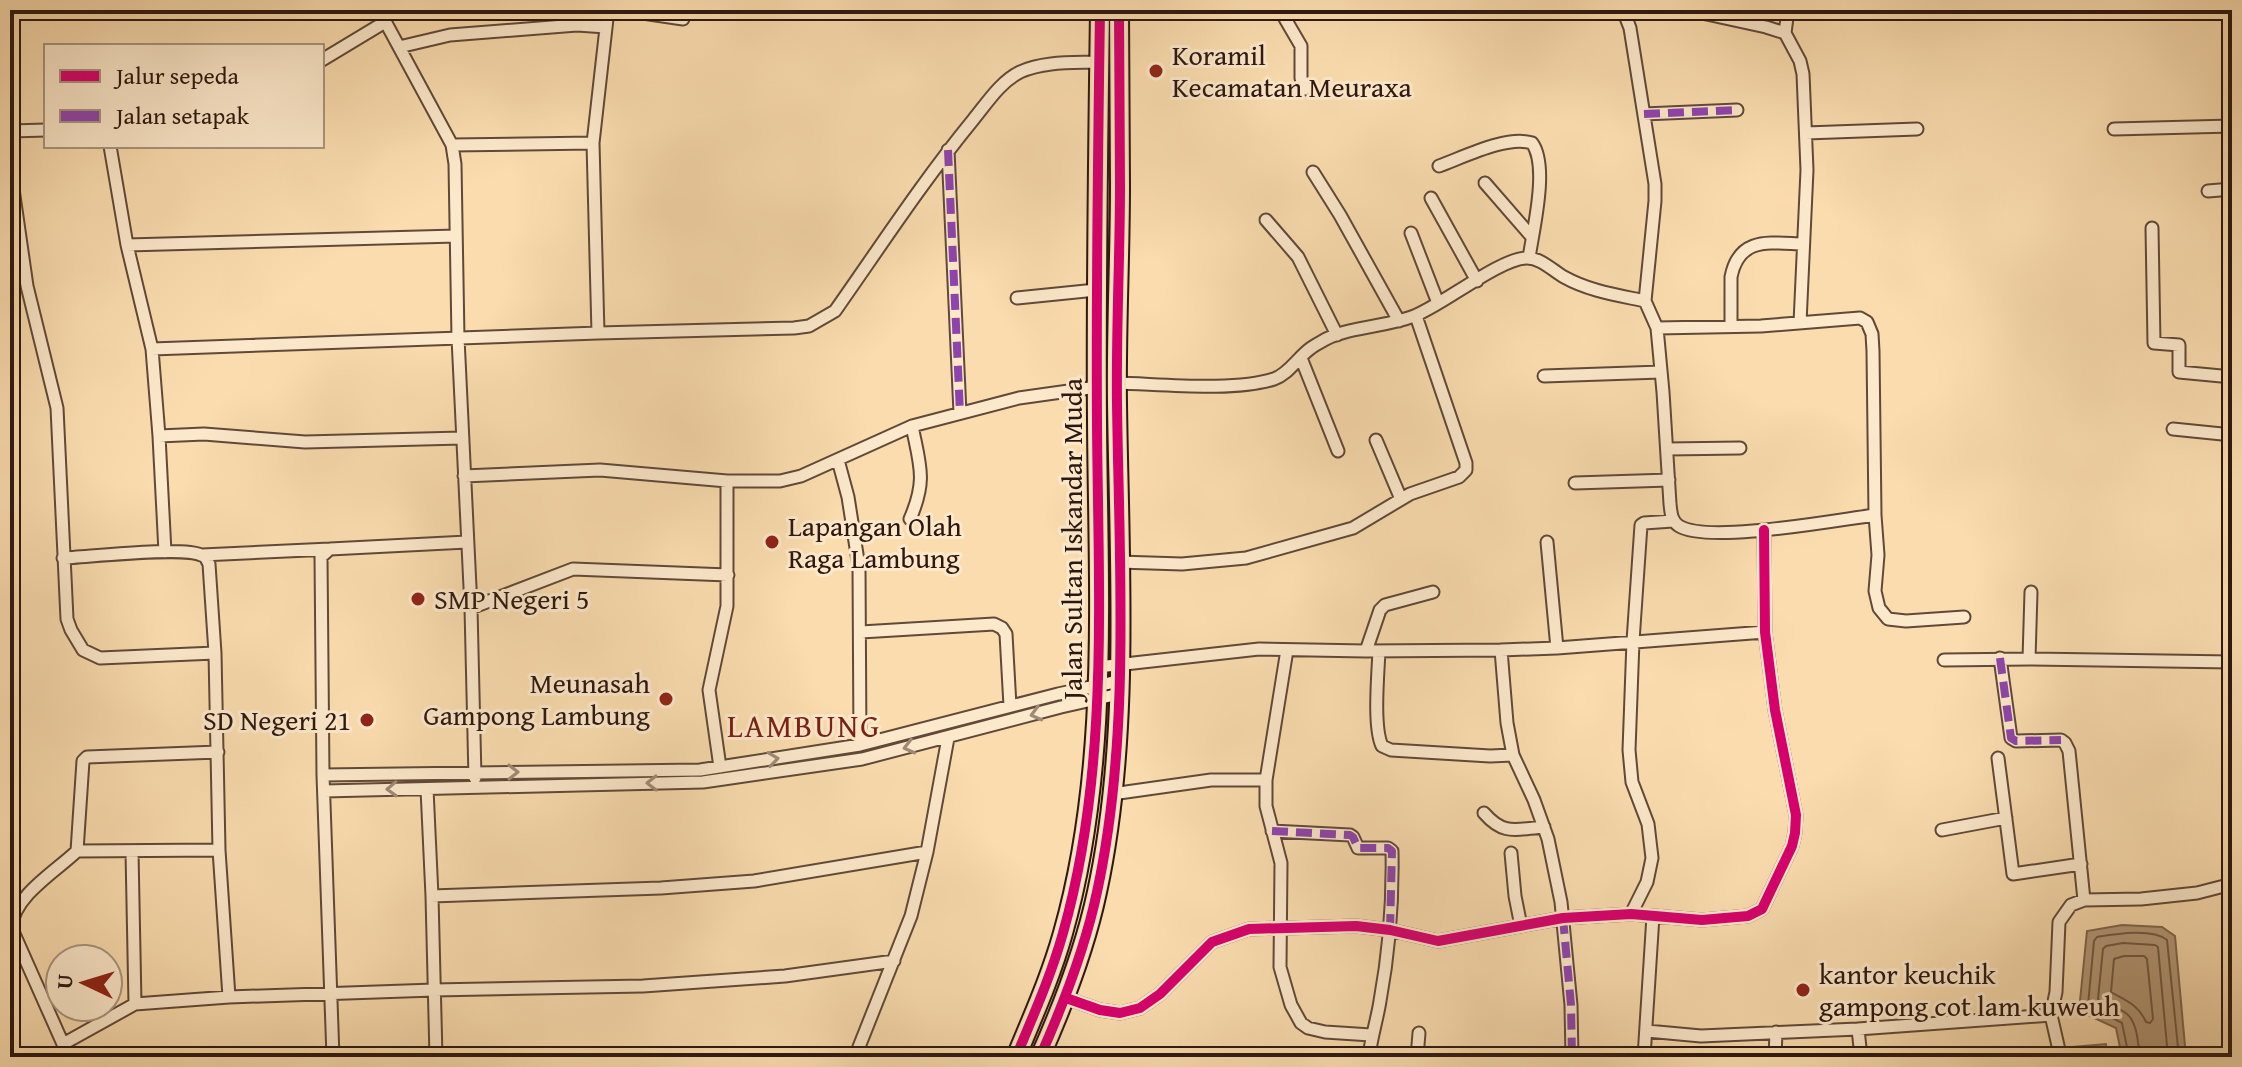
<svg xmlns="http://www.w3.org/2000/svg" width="2242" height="1067" font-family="'Gentium Book Plus',serif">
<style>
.water{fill:#b49979;stroke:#7e654f;stroke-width:2}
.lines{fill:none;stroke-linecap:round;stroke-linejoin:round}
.shore{stroke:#705844;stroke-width:2}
.minor-casing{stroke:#604938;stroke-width:15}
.trunk-casing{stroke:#2d1810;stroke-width:22}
.minor{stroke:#fce8cb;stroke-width:11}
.trunk{stroke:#fadcaf;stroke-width:18}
.quiet{stroke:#8e44ad;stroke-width:8;stroke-dasharray:16 8;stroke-linecap:butt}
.cycleway-casing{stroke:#fce8cb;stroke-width:15}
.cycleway{stroke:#d6006c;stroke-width:10}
.oneway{stroke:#9f8a77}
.poi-dot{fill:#8f2418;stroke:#fce8cb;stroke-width:3}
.labels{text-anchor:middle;stroke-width:6;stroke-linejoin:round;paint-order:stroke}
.poi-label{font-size:28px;fill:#2d1810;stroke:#fce8cb;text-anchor:start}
.street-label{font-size:28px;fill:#2d1810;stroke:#fce8cb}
.quarter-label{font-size:32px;letter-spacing:2px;fill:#7a1f14;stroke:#fce8cb}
</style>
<rect width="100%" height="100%" fill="#fadcaf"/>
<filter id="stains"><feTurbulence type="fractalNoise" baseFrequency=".0025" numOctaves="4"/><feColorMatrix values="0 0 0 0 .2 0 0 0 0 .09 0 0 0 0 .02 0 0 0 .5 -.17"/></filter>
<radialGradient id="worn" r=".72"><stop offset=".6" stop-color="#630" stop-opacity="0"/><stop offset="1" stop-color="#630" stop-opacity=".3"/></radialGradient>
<path class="water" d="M 2122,925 L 2162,927 L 2175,936 L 2186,1057 L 2122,1057 L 2116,1028 L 2079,1011 L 2087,931 Z
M 2106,1044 L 2107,1057 L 2076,1057 L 2073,1047 Z"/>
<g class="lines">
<path class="shore" d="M 2124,956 L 2144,956 L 2147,959 L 2153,1019 L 2150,1023 L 2146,1022 C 2138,1004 2126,1001 2111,992 L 2114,959 Z
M 2129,1057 L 2122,1023 L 2088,1005 L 2094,941 L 2097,937 C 2116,934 2152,928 2167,940 L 2179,1057
M 2139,1057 C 2139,1045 2137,1022 2127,1014 C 2119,1007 2107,1005 2098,999 L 2103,949 L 2106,946 L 2123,943 L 2155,945 L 2158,947 L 2168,1057"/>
<defs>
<path id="minor" d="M 379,10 L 452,145 L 455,164 L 458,338 L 471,608 L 475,778
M 622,10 L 683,19
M 1280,10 L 1301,46 L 1301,78 L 1305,89
M 1623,10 L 1630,28 L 1655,184 L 1655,201 L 1645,301 L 1657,328 L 1663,392 L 1670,504 C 1671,512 1671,521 1679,526 C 1708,544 1836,520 1875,515
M 1688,10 L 1766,27 L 1785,33 L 1800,61 L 1803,74 L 1807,170 L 1800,323
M 1785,33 L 1788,10
M 399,47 L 450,35 L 577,25 L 606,27
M 322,60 L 385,22
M 1644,114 L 1737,110
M 2114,129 L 2232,126
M 10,131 L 46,130
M 1806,133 L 1917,129
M 452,145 L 593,143
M 110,146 L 127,245 L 152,349 L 159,436 L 165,552
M 948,150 L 960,413
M 1439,166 C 1464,157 1507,135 1532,143 C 1549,166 1533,230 1529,258
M 10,168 L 27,286 L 57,408 L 67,619 L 71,630 L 83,650 L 100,658 L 215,653
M 1313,172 L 1340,215 L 1399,321
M 1485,183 L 1532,237
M 2208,191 L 2232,189
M 1431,198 L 1477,281
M 1266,220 L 1298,257 L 1337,335
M 2152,228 L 2154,343 L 2179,345 L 2179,372 L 2232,377
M 1411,233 L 1438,303
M 127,245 L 456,236
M 1017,298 L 1096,290
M 1731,325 L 1731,277 C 1739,236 1770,243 1803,244
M 1657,328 L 1761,326 L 1860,318 L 1867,322 L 1872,334 L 1873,351 L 1875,515 L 1878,555 L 1875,591 L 1879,608 L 1888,619 L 1906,621 L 1964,617
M 598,333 L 593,143 L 608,10
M 152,349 L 598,333 L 794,328 L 809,326 L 835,311 C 880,247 923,181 973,120 C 987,103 1000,82 1020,72 C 1044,61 1073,63 1099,62
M 1301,358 L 1338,451
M 1544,376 L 1661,372
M 1117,383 C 1160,384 1234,392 1274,379 C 1289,374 1298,357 1311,348 C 1315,345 1321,342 1326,339 C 1353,326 1386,327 1414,316 C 1443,305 1500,258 1527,258 C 1541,258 1552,270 1564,277 C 1589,291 1617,295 1645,301
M 2173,429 L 2232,435
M 159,436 L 204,434 L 305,442 L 462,438
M 1376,440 L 1401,499
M 1667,449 L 1740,448
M 838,460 L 848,497 L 859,567 L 860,745
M 464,476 L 600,470 L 727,481 L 780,481 L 801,476 L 912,426 L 1019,398 L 1097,387
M 1575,483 L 1669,480
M 910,519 C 927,480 920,466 912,426
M 1547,542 L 1557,648
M 202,555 L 330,549
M 63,558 C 88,557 183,546 201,555 C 207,557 206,559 209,564 L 215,653 L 219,850 L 229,997
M 1119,562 L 1182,564 L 1246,558 L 1353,528 L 1410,494 L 1459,477 L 1466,470 L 1466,463 L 1416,316
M 471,608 L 573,569 L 728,575
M 861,632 L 994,624 L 1002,628 L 1006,634 L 1010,706
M 1287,650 L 1266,780 L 1266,806 L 1281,863 L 1280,967 L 1291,1005 L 1301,1023 L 1308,1028 L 1325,1032 L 1371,1035
M 1501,650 L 1507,723 L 1513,755 L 1534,800 L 1548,839 L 1561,902 L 1571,1005 L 1572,1057
M 1366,651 L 1380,610 L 1385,605 L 1433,592
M 1379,651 C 1378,674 1373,727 1382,746 L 1391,750 L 1490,756 L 1513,755
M 2000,658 L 2011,738 L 2016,741 L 2061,740 L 2065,743 L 2069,751 L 2084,900
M 2029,659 L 2031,592
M 1944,660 L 2029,659 L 2232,662
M 1098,667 L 1259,649 L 1366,651 L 1501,650 L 1557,648 L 1765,632
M 1998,758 L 2013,874 L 2081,864
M 720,767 L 709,690 L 727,606 L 727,481
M 323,775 L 700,770 L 860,745 L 1058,694 L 1119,681
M 427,789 L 432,896 L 436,1057
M 324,791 L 703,782 L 862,759 L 1061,707 L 1119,694
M 1112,794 L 1211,780 L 1266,780
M 1484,813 C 1504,836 1516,829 1544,827
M 1942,830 L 2006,818
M 1272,831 L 1350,835 L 1353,837 L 1358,848 L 1388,848 L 1392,851 C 1393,901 1389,952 1380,1001 C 1377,1020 1371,1038 1369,1057
M 77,851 L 219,850
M 132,852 L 135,1004
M 1511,853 L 1515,896 L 1521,926
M 432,896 L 661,888 L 754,881 L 927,852
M 1631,914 L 1647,882 L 1652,858 L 1648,824 L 1632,782 L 1629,750 L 1633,641 L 1641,525 L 1644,523 L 1673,521
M 1066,998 L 1100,1010 L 1120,1013 L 1140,1008 L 1160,994 L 1212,942 L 1249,929 L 1356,926 L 1390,930 L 1438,941 L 1563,918 L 1631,914 L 1702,920 L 1748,916 L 1762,909 L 1792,846 L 1795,833 L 1796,815 L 1775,710 L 1765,632 L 1764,530
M 1858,1029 L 1861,1057
M 1647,1031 L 1701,1036 L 1858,1029 L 2051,1015
M 63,1044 L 11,927 C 15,895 55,872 77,851 L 83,761 L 87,757 L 218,752
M 68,1057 L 63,1044 L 135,1004 L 229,997 L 434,990 L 643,986 L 785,976 L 894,961
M 333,1057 L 323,775 L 321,557 L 330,549 L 467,542
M 855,1057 L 911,916 L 927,852 L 948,738
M 1417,1057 L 1419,1033
M 1644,1057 L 1653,916
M 1775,1057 L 1776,1032
M 2063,1057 L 2059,1050 L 2051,1015 L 2056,992 L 2059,922 L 2071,905 L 2084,900 L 2141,899 L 2197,893 L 2232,884"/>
<path id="trunk" d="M 1016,1057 C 1033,1016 1051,976 1063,933 C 1110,768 1098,591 1097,421 C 1096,284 1098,147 1100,10
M 1040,1057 C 1064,1003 1085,949 1097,892 C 1131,736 1119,561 1117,403 C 1116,330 1120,258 1120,185 C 1120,127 1119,68 1119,10"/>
</defs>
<use href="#minor" class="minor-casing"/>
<use href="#trunk" class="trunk-casing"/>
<use href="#minor" class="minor"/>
<use href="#trunk" class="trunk"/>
<path class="quiet" d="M 1644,114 L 1737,110
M 948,150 L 960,413
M 2000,658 L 2011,738 L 2016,741 L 2061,740
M 1272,831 L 1350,835 L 1353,837 L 1358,848 L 1388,848 L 1392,851 L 1390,930
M 1563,918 L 1571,1005 L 1572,1057"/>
<defs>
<path id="cycleway" d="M 1066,998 L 1100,1010 L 1120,1013 L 1140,1008 L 1160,994 L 1212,942 L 1249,929 L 1356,926 L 1390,930 L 1438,941 L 1563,918 L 1631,914 L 1702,920 L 1748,916 L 1762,909 L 1792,846 L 1795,833 L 1796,815 L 1775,710 L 1765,632 L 1764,530
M 1016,1057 C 1033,1016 1051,976 1063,933 C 1110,768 1098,591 1097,421 C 1096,284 1098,147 1100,10
M 1040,1057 C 1064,1003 1085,949 1097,892 C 1131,736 1119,561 1117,403 C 1116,330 1120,258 1120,185 C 1120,127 1119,68 1119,10"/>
</defs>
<use href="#cycleway" class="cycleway-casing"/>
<use href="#cycleway" class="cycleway"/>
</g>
<defs><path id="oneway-chevron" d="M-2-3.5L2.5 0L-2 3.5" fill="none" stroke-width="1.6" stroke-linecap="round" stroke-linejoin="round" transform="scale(2)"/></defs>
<g class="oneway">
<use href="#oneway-chevron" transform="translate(1036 714) rotate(165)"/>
<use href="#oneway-chevron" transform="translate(909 747) rotate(166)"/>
<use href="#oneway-chevron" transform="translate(773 759) rotate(-8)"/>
<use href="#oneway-chevron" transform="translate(513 772) rotate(-1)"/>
<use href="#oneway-chevron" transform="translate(652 783) rotate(179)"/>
<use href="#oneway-chevron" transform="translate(392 789) rotate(178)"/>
</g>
<g class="poi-dot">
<circle cx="1156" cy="71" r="8"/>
<circle cx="772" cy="542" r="8"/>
<circle cx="418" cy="599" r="8"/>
<circle cx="666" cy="699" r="8"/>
<circle cx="367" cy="720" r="8"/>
<circle cx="1803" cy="990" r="8"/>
</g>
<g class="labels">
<g class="poi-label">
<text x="1172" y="65">Koramil<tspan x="1172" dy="32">Kecamatan Meuraxa</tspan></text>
<text x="788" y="536">Lapangan Olah<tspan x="788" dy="32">Raga Lambung</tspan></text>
<text x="434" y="609">SMP Negeri 5</text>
<text x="650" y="693" text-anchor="end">Meunasah<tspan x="650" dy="32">Gampong Lambung</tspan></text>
<text x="351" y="730" text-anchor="end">SD Negeri 21</text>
<text x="1819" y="984">kantor keuchik<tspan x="1819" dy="32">gampong cot lam kuweuh</tspan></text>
</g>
<g class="street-label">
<text transform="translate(1072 539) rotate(-90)" y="10">Jalan Sultan Iskandar Muda</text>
</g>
<g class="quarter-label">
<text x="804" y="737">LAMBUNG</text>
</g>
</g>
<rect width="2242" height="1067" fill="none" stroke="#fadcaf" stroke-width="40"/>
<rect x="12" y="12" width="2218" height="1043" fill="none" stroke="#2d1810" stroke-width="4"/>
<rect x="20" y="20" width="2202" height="1027" fill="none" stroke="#2d1810" stroke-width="2"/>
<rect x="44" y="44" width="280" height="104" fill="#fce8cb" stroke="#a99580" stroke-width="2"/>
<rect x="60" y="70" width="40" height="12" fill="#d6006c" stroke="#a99580" stroke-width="2"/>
<text x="116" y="84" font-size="24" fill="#2d1810">Jalur sepeda</text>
<rect x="60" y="110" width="40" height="12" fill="#8e44ad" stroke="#a99580" stroke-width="2"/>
<text x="116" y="124" font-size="24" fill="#2d1810">Jalan setapak</text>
<g transform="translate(84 983) rotate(274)"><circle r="38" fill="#fce8cb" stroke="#a99580" stroke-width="2"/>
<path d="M0-6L14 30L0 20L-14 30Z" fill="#8f2418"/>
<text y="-12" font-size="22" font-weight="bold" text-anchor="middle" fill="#2d1810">U</text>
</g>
<rect width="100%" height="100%" filter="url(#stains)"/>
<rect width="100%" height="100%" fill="url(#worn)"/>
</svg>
